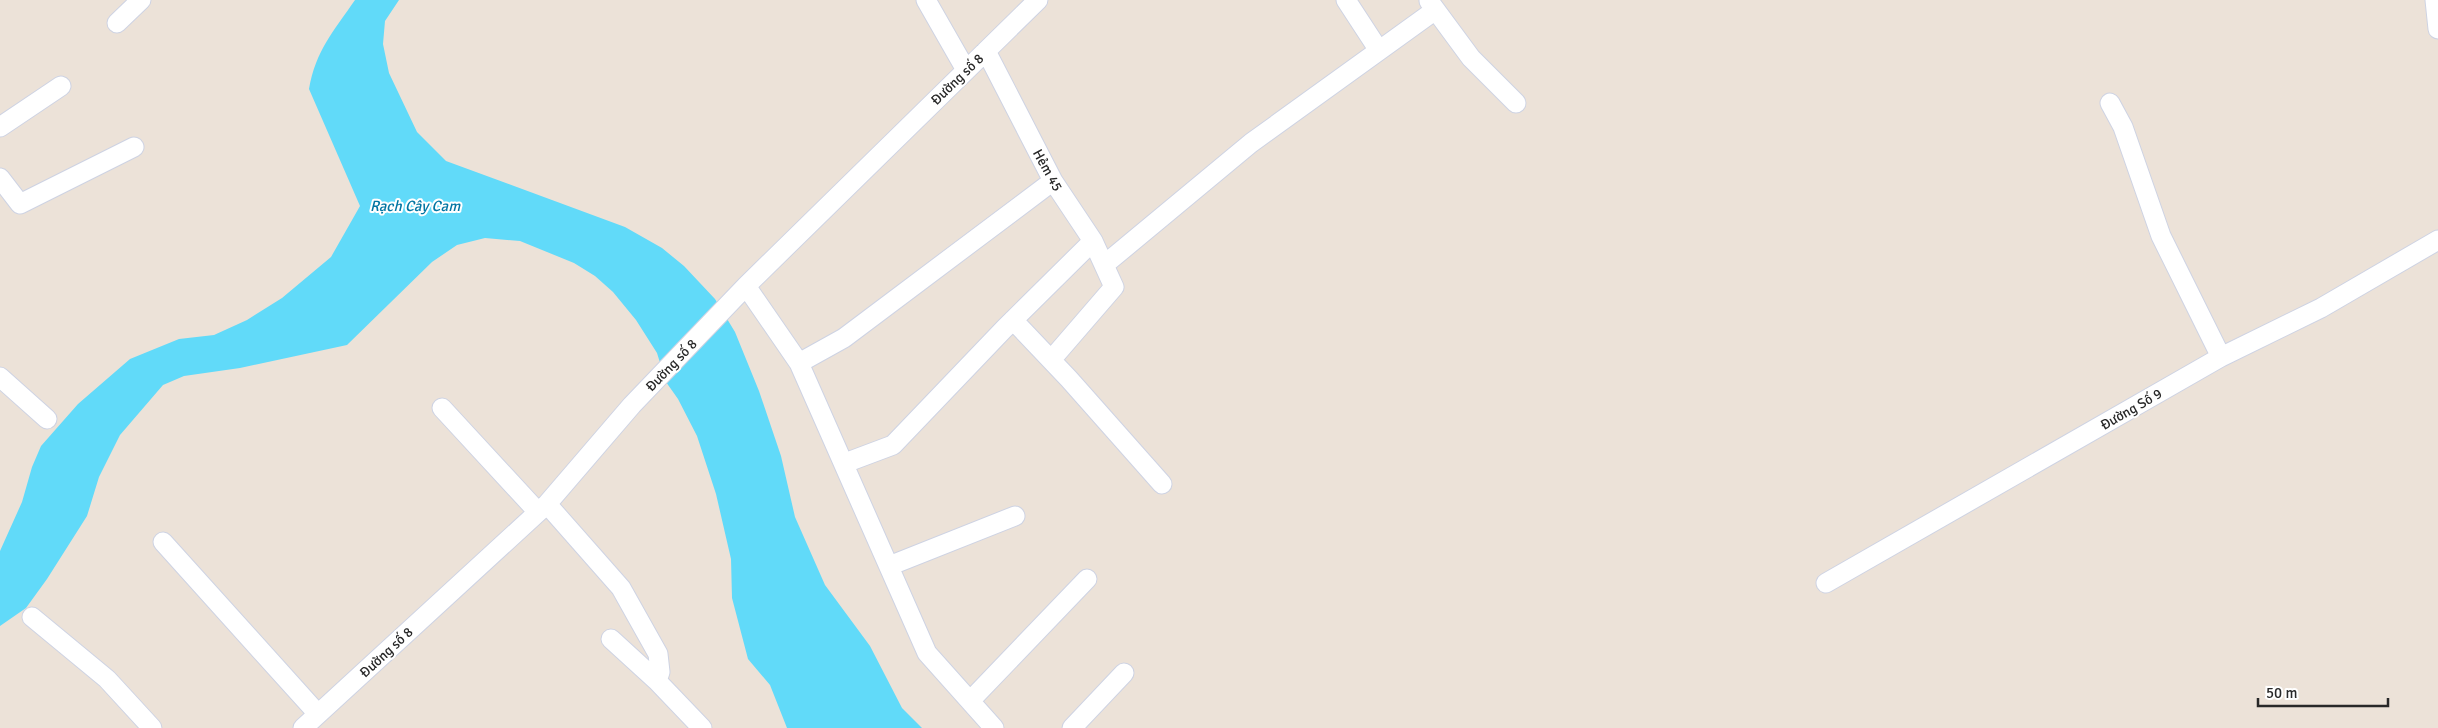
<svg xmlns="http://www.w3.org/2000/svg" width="2438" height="728" font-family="Signika,sans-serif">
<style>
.water{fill:#61daf9}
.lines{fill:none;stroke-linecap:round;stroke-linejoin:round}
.minor-casing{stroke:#ced3e3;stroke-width:21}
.minor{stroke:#fff;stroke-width:19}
.labels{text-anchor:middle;stroke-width:4;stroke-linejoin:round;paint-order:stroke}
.street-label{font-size:14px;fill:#282828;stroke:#fff}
.water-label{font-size:15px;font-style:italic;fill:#0276a3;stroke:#fff}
</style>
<rect width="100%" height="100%" fill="#ece2d8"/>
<path class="water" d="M 355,0 L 399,0 L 385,21 L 383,44 L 389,73 L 417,132 L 446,161 L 625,227 L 662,248 L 684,266 L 715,299 L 735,332 L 759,391 L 781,456 L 795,517 L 825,585 L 870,646 L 902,708 L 922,728 L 787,728 L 770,685 L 748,659 L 732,598 L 731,559 L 716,494 L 697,436 L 678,399 L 666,382 L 657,353 L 636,320 L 613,292 L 595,276 L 574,263 L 520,241 L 485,238 L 457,245 L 432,262 L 347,345 L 240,368 L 184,376 L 163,385 L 120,435 L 99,477 L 87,516 L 47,579 L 26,608 L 0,626 L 0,551 L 22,502 L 32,467 L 41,446 L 78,404 L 130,359 L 179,339 L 214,335 L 247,320 L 282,298 L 331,257 L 360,206 L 309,89 C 316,50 333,32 355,0 Z"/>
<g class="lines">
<defs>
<path id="minor" d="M 926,0 L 966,70
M 1346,0 L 1378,49
M 2435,0 L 2438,29
M 1429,1 L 1471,58 L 1516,103
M 117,23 L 141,0
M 986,51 L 1053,181 L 1093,241 L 1114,287 L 1051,360
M 2110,103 L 2123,127 L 2161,236 L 2221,357
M 0,127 L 61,86
M 0,178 L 20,204 L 134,147
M 1104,265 L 1251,143 L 1434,11
M 746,286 L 799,363 L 927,653 L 994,728
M 1013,320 L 1069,379 L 1162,484
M 799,363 L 844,338 L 1053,181
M 0,377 L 47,419
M 442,408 L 538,512
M 845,463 L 893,445 L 1004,329 L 1093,241
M 547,504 L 621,588 L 658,654 L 660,672 L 657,681 L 702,728
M 163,542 L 318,714
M 889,566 L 1015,516
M 1826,583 L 2221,357 L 2321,308 L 2438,240
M 32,617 L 107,679 L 152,728
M 611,639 L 657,681
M 970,701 L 1087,579
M 303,728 L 547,504 L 632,405 L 746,286 L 1038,0
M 1072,728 L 1124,673"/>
</defs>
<use href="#minor" class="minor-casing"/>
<use href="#minor" class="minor"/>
</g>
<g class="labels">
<g class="street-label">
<text transform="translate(957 79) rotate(-44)" y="5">Đường số 8</text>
<text transform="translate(1048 170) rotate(61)" y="5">Hẻm 45</text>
<text transform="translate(671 365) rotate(-46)" y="5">Đường số 8</text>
<text transform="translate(2131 409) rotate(-30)" y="5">Đường Số 9</text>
<text transform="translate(386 652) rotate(-43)" y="5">Đường số 8</text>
</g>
<g class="water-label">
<text x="415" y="211">Rạch Cây Cam</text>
</g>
</g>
<path d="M2258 698v8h130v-8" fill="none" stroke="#282828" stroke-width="2.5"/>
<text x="2266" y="698" font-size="15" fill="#282828" stroke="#ffffff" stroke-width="4" paint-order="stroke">50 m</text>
</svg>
